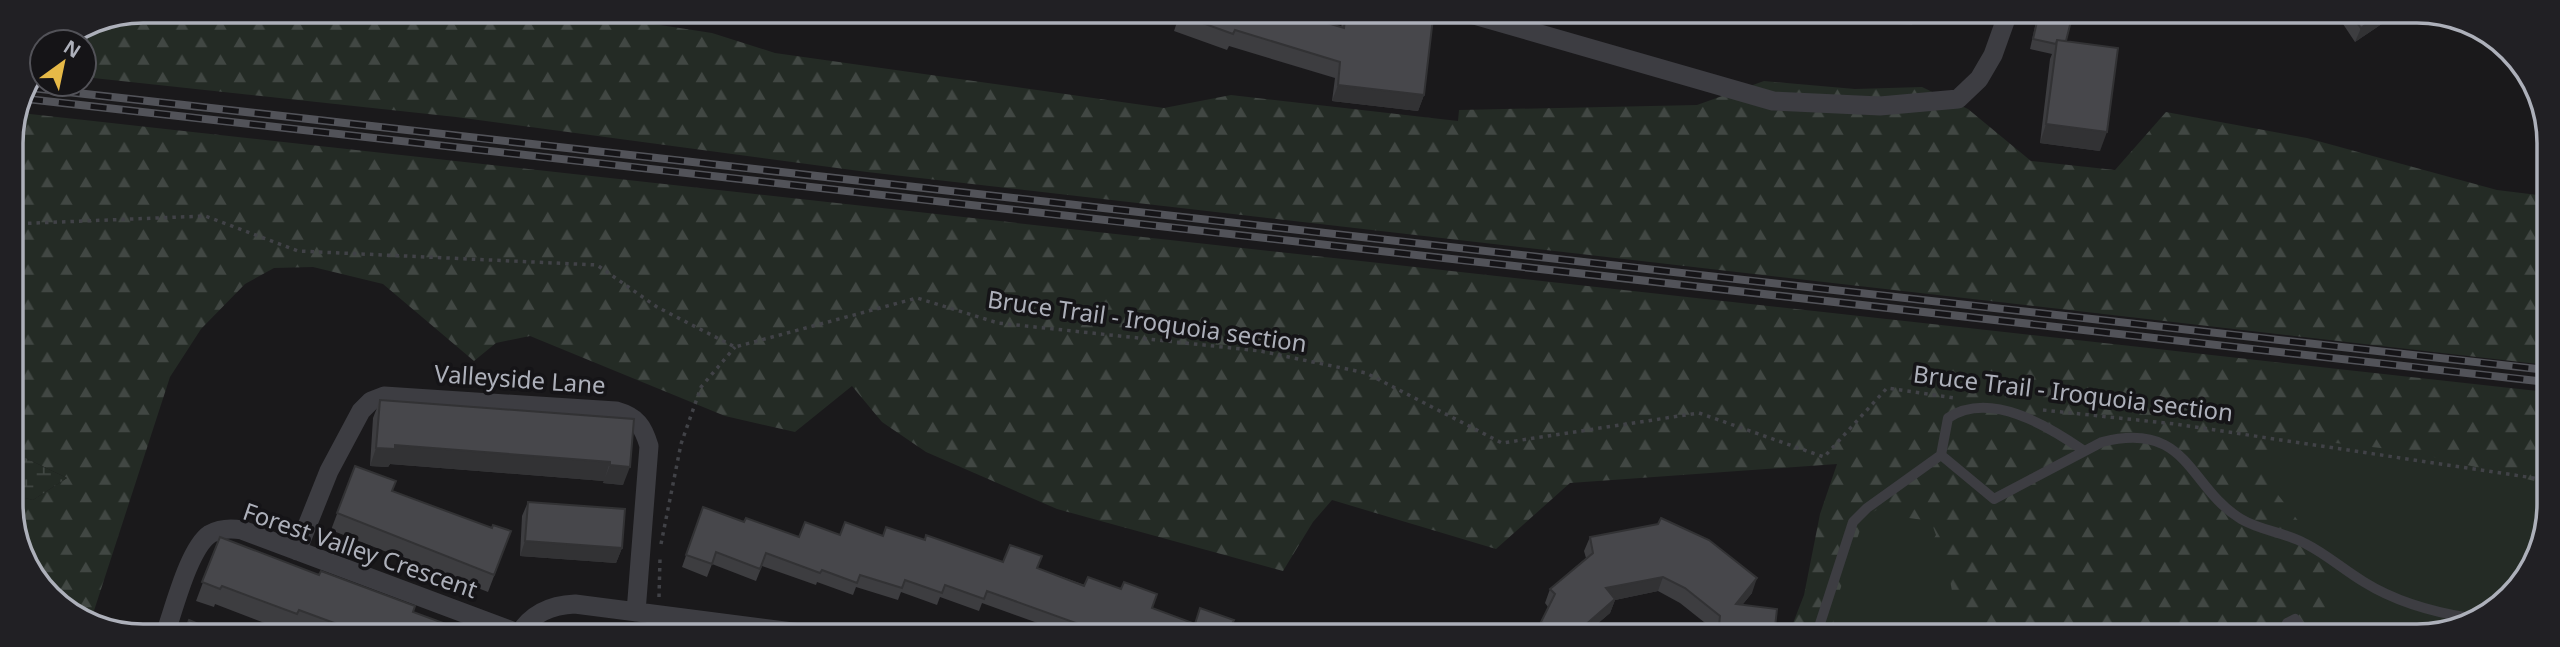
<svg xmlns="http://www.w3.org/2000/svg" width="2560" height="647" font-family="'Noto Sans',sans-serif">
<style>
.green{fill:#242b25}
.forest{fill:url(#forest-firs)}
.wetland{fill:url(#wetland-marsh)}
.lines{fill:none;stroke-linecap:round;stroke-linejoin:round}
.path{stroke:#414247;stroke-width:3.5;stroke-dasharray:3.5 5;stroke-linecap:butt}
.service{stroke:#3d3d42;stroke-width:10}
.minor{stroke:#3d3d42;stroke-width:19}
.rail-casing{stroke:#525359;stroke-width:8}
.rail{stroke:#151417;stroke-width:5;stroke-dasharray:16;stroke-linecap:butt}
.wall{fill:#3d3d40}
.shaded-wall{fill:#323234}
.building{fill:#47474b;stroke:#323234;stroke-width:2}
.labels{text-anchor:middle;stroke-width:7;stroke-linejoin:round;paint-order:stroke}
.street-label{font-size:24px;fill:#adb0ba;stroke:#151417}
.rim{fill:none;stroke:#adb0ba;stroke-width:3.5}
</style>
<defs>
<pattern id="forest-firs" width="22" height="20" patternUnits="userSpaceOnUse" patternTransform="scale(1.75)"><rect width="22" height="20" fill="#242b25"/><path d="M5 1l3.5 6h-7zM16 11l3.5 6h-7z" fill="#414743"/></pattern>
<pattern id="wetland-marsh" width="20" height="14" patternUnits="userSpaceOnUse" patternTransform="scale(1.75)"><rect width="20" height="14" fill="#242b25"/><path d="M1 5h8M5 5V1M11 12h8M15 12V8" fill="none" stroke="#414743"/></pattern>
</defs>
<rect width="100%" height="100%" fill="#1a191b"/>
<path class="green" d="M 1888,395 L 2547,463 L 2547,530 L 2504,604 L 2425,636 L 1798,636 Z"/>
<path class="forest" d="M 143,11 L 569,11 L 712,33 L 775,53 L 1164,108 L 1231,95 L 1458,121 L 1459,110 L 1697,105 L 1764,81 L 1855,89 L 1922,87 L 1968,109 L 2031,161 L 2115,170 L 2166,112 L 2307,138 L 2497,190 L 2547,196 L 2547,365 L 867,172 L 456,117 L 84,77 L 84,42 L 60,42 L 93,20 Z
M 21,113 L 2547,392 L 2547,484 L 2408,451 L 2299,439 L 2269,464 L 2272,487 L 2320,549 L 2333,613 L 2302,636 L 1963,636 L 1970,619 L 1952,591 L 1947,564 L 1930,558 L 1929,546 L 1936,535 L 1931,521 L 1909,518 L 1886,504 L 1864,518 L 1833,611 L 1834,636 L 1788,636 L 1804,595 L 1820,514 L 1837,464 L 1570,483 L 1496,549 L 1332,500 L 1313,522 L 1283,571 L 1057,509 L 926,452 L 882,422 L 852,386 L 795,432 L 725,416 L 530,336 L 496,343 L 474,361 L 383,284 L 313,267 L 274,268 L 245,284 L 201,329 L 170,377 L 91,620 L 49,597 L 13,530 L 13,495 L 33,500 L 67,478 L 13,452 L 11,135 Z"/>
<path class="wetland" d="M 13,452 L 67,478 L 33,500 L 13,495 Z"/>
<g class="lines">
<path class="path" d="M 11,224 L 205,216 L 298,251 L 597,265 L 657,307 L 735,347 L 917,298 L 998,323 L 1260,351 L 1366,373 L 1502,443 L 1699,413 L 1824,457 L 1887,388 L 1955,398
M 2043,410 L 2175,424 L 2547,480
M 661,544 L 681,444 L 701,387 L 735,347
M 659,597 L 660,559"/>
<path class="service" d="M 2083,450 C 2048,426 1990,390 1948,418 L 1941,455 L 1994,499 L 2102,442 C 2189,420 2188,487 2241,519 C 2261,531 2285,532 2306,544 C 2326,554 2344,570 2364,582 C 2396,602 2432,612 2470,618
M 1816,636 L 1853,522 L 1867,508 L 1941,455
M 2289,636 L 2285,629 L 2287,623 L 2295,619 L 2307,636"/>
<path class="minor" d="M 1464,12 L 1773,101 L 1880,106 L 1958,99 L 1979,79 L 1993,55 L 2008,13
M 297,551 L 329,471 L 361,411 L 371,401 L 384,396 L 616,411 C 637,417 643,426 649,446 L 636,612
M 165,634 C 174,609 189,548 210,534 C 221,528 231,528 242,530 L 520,634
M 519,634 C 532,613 551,605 575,604 L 816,635"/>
<defs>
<path id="rail" d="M 32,88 L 2547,370
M 27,99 L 2547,382"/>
</defs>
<use href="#rail" class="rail-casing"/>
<use href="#rail" class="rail"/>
</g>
<path class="wall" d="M 1128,12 L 1151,12 L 1148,20 L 1127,14 Z
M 1175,12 L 1290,12 L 1341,27 L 1345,12 L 1386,12 L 1424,95 L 1418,111 L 1332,101 L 1335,78 L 1229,46 L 1227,50 L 1174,31 L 1180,13 Z
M 1696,12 L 1724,12 L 1722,18 Z
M 1754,12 L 1799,12 L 1796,21 Z
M 2038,13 L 2073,13 L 2066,41 L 2100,151 L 2040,143 L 2050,59 L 2052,54 L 2030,49 Z
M 2338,13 L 2398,13 L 2355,42 L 2337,15 Z
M 380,400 L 634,419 L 623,485 L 603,483 L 604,481 L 390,464 L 388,467 L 370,466 L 373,418 Z
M 355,466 L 392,491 L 492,528 L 511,531 L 488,592 L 331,530 Z
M 528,502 L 622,548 L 616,563 L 520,556 L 522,516 Z
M 703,507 L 744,522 L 799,537 L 840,535 L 925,540 L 1003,562 L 1037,568 L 1195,624 L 1231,626 L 1254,635 L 1071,635 L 982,603 L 979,611 L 940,597 L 937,605 L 901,592 L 898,600 L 856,587 L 853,595 L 817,582 L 816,585 L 762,566 L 756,581 L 712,564 L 707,577 L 682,567 Z
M 220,537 L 413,612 L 473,634 L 307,634 L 292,629 L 291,633 L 215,604 L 214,607 L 196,601 Z
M 1590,537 L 1752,593 L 1742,605 L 1774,636 L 1714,636 L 1714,630 L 1680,603 L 1658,591 L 1615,600 L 1610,613 L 1590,630 L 1596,635 L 1536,635 L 1548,607 L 1545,603 L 1550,589 L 1586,558 L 1584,551 Z"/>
<path class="shaded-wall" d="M 1854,12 L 1917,13 L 1912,25 L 1851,21 Z
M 2382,13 L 2398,13 L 2355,42 L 2361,28 Z
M 1338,85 L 1424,95 L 1418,111 L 1332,101 Z
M 2046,124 L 2107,132 L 2100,151 L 2040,143 Z
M 395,445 L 610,462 L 604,481 L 390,464 L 388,467 L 370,466 L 376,448 Z
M 610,465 L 630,467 L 623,485 L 603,483 Z
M 525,541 L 622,548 L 616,563 L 520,556 Z
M 1663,577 L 1658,591 L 1615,600 L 1610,613 L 1584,635 L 1583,627 L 1606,588 Z
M 1757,578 L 1752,593 L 1731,619 L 1736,604 Z"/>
<path class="building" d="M 1181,12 L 1290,12 L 1344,28 L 1346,12 L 1386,12 L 1433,18 L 1424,95 L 1338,85 L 1340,62 L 1235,30 L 1233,34 L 1180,15 Z
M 2039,13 L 2073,13 L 2066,41 L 2057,40 L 2056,44 L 2033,39 Z
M 2350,13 L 2382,13 L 2361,28 Z
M 2057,40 L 2118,48 L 2107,132 L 2046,124 Z
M 380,400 L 634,419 L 630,467 L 610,465 L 610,462 L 395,445 L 395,449 L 376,448 Z
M 355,466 L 396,481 L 392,491 L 492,528 L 493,525 L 511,531 L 494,575 L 337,513 Z
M 528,502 L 625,509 L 622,548 L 525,541 Z
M 703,507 L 744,522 L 746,518 L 799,537 L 805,522 L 840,535 L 845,522 L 883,536 L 886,527 L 925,540 L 926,535 L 1003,562 L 1010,545 L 1042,556 L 1037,568 L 1084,586 L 1088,577 L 1121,589 L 1124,582 L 1157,594 L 1152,608 L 1195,624 L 1200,608 L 1234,620 L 1231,626 L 1254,635 L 1109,635 L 987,591 L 984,599 L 945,585 L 942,593 L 905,580 L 902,588 L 860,575 L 857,583 L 822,570 L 820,573 L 766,553 L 760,569 L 716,552 L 712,564 L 686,555 Z
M 1661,518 L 1709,540 L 1757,578 L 1736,604 L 1777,609 L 1774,636 L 1718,636 L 1720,616 L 1685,588 L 1663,577 L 1606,588 L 1615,599 L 1583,627 L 1596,633 L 1596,635 L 1541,635 L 1546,625 L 1541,622 L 1555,594 L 1550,589 L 1593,553 L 1590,537 L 1658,524 Z
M 220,537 L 319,575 L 321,571 L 415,606 L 413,612 L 473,634 L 364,634 L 299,610 L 297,614 L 222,586 L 220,589 L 202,582 Z
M 189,620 L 221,634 L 184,634 Z"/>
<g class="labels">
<g class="street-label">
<text transform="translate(1147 322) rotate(8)" y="8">Bruce Trail - Iroquoia section</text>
<text transform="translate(520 380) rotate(4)" y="8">Valleyside Lane</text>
<text transform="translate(2073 394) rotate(7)" y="8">Bruce Trail - Iroquoia section</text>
<text transform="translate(360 551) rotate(19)" y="8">Forest Valley Crescent</text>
</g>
</g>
<path d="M0 0H2560V647H0ZM143 23H2417A120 120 0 0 1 2537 143V504A120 120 0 0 1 2417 624H143A120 120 0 0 1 23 504V143A120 120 0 0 1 143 23Z" fill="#212024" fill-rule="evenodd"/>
<path class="rim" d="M143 23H2417A120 120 0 0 1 2537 143V504A120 120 0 0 1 2417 624H143A120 120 0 0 1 23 504V143A120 120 0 0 1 143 23Z"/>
<g transform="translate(63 63) rotate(33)"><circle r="33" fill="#151417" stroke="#525258" stroke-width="2"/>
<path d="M0-5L12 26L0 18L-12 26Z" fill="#e6b947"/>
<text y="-10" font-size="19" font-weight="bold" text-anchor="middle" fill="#adb0ba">N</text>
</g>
</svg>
